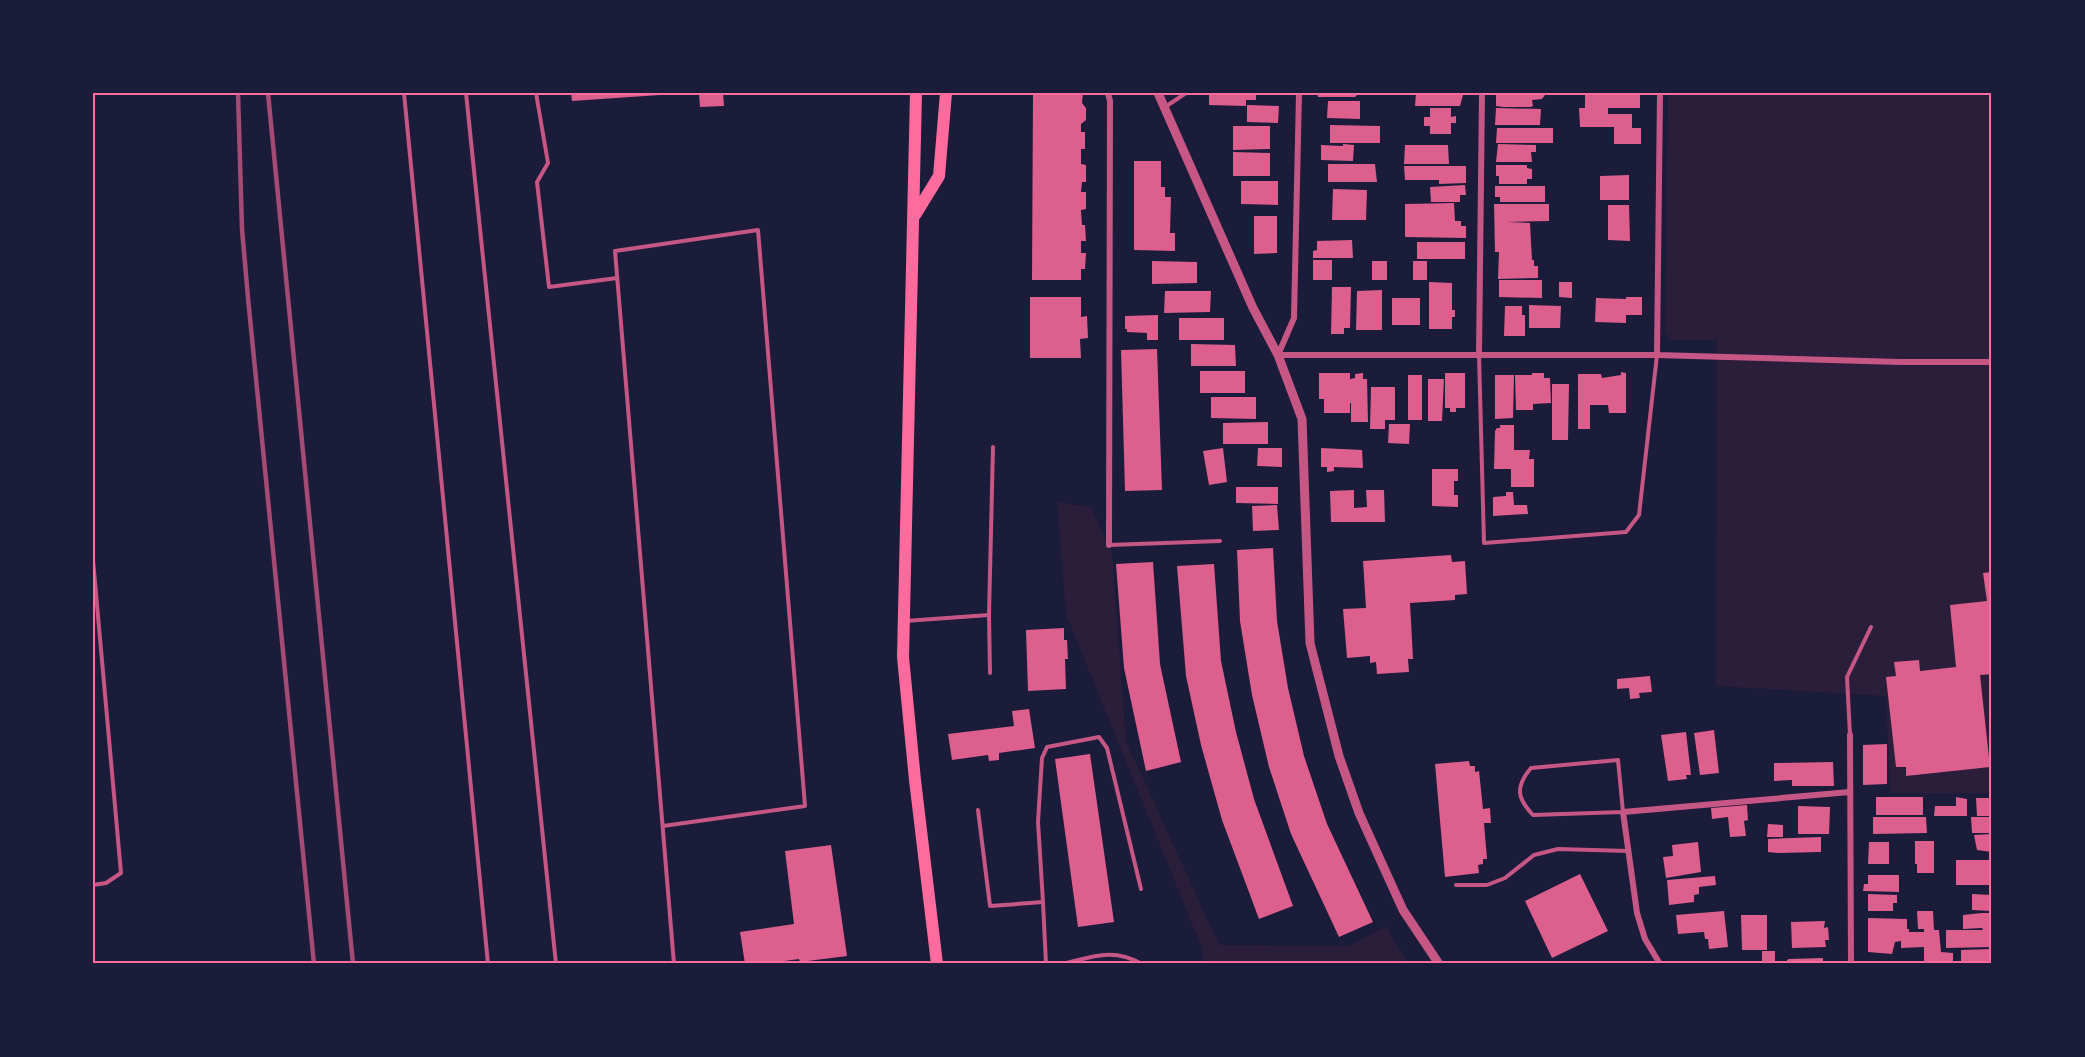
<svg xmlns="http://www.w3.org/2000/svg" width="2085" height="1057" font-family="'Titillium Web',sans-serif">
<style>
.green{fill:#2a1e3b}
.building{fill:#dd5f8e}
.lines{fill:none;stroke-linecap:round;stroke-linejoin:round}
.service{stroke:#c65784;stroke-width:4}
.minor{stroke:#c65784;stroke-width:6}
.tertiary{stroke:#c65784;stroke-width:9}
.primary{stroke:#ff6b9d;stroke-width:12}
.rail{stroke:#a44b75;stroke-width:4.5}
.neatline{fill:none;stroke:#ff6b9d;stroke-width:2}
</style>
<rect width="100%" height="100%" fill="#1b1b3a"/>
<path class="green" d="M 1668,93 L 1992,93 L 1992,793 L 1890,793 L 1886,696 L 1716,686 L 1717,340 L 1671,340 L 1665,331 Z
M 1057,502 L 1091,507 L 1112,554 L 1126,741 L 1219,945 L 1349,946 L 1386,926 L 1408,964 L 1204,964 L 1202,948 L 1066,614 Z"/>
<path class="building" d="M 571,93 L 660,93 L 660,95 L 572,101 Z
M 699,93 L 723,93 L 724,106 L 700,107 Z
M 1033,93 L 1083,93 L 1082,103 L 1086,108 L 1086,120 L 1081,124 L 1081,132 L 1085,132 L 1085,149 L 1081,149 L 1081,164 L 1086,165 L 1086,182 L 1082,182 L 1081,192 L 1086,192 L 1086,209 L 1081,210 L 1082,225 L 1085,225 L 1086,241 L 1081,241 L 1081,253 L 1086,253 L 1085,269 L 1081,269 L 1081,280 L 1032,280 Z
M 1209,93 L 1256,93 L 1256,100 L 1246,100 L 1246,106 L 1209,105 Z
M 1317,93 L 1357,93 L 1357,95 L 1355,97 L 1318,97 Z
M 1416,93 L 1462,93 L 1463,95 L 1460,106 L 1415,106 Z
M 1496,93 L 1543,93 L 1545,95 L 1542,99 L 1532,100 L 1533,106 L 1531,107 L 1503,107 L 1496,106 Z
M 1585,93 L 1640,93 L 1640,108 L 1608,108 L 1608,114 L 1632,114 L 1632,128 L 1641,128 L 1641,144 L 1614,144 L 1614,127 L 1580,127 L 1579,108 L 1585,108 Z
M 1328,101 L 1360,101 L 1360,119 L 1327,118 Z
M 1247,105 L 1279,106 L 1278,123 L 1247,122 Z
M 1430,108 L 1451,108 L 1451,117 L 1456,116 L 1456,123 L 1451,123 L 1451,134 L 1430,134 L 1430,126 L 1424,126 L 1424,117 L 1430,117 Z
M 1496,108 L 1541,109 L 1540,125 L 1495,125 Z
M 1330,125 L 1380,126 L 1380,143 L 1330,143 Z
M 1233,126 L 1270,126 L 1270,149 L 1233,150 Z
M 1497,128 L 1553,128 L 1553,143 L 1496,143 Z
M 1343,144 L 1354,145 L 1353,161 L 1321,160 L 1321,145 L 1343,146 Z
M 1498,144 L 1536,145 L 1536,152 L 1531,152 L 1532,162 L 1496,162 Z
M 1405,145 L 1448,145 L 1449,164 L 1404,164 Z
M 1233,152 L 1270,153 L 1270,176 L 1233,176 Z
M 1134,161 L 1161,161 L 1161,187 L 1165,187 L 1165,197 L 1171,197 L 1170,233 L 1175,233 L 1175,251 L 1134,250 Z
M 1328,164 L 1375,164 L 1377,182 L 1328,182 Z
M 1496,165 L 1527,165 L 1527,168 L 1532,169 L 1532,179 L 1527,179 L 1527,184 L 1499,184 L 1499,176 L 1496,176 Z
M 1404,166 L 1466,166 L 1466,183 L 1439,184 L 1439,180 L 1405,180 Z
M 1629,175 L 1629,200 L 1600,200 L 1600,176 Z
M 1241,181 L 1278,181 L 1278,205 L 1241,204 Z
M 1465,185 L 1466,195 L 1460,195 L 1460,202 L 1431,202 L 1430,187 Z
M 1495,186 L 1545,186 L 1545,202 L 1500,202 L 1500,197 L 1495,197 Z
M 1333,189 L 1367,190 L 1366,220 L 1332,220 Z
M 1454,203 L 1455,221 L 1461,221 L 1461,226 L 1466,226 L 1466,238 L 1405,237 L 1405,204 Z
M 1494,204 L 1549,204 L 1549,221 L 1507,222 L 1530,223 L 1532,260 L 1534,260 L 1534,266 L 1538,266 L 1538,278 L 1498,279 L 1499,252 L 1495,252 Z
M 1608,205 L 1629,205 L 1630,241 L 1608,240 Z
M 1254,216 L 1277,216 L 1277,253 L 1254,254 Z
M 1352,240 L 1353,258 L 1313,258 L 1313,251 L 1317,250 L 1317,241 Z
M 1417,242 L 1465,242 L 1465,259 L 1417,259 Z
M 1313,260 L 1332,260 L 1332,280 L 1313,280 Z
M 1152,261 L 1197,262 L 1197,283 L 1152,284 Z
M 1372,261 L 1387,261 L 1387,280 L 1372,280 Z
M 1413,261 L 1427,261 L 1427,280 L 1413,280 Z
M 1499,280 L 1542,280 L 1542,298 L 1499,297 Z
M 1429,282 L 1452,283 L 1452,310 L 1455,310 L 1455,317 L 1452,317 L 1452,329 L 1429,329 Z
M 1559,282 L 1572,282 L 1572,298 L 1559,297 Z
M 1332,287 L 1351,287 L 1350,328 L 1344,328 L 1344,334 L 1331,334 Z
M 1382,290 L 1382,330 L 1356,330 L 1357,291 Z
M 1165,291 L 1211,291 L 1210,312 L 1164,313 Z
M 1030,297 L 1081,297 L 1081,317 L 1087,316 L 1088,338 L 1080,339 L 1081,358 L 1030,358 Z
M 1626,297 L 1642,297 L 1642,315 L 1626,315 L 1626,323 L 1595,322 L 1596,298 L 1626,299 Z
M 1392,298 L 1420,298 L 1420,325 L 1392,325 Z
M 1529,305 L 1561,306 L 1560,328 L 1529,328 Z
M 1505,306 L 1522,306 L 1522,315 L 1525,315 L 1525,336 L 1504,336 Z
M 1158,315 L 1158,340 L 1147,340 L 1147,333 L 1127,332 L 1127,329 L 1125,329 L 1125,316 Z
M 1179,318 L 1224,318 L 1224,340 L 1179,340 Z
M 1191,344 L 1235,345 L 1236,366 L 1191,366 Z
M 1157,349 L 1162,490 L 1125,491 L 1121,350 Z
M 1200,371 L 1245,371 L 1245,393 L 1200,393 Z
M 1621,372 L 1626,373 L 1626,413 L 1609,413 L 1608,405 L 1590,405 L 1590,429 L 1578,429 L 1578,374 L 1601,374 L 1602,378 L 1621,375 Z
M 1319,373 L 1350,373 L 1350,379 L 1355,378 L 1355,374 L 1363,373 L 1363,379 L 1367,379 L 1368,422 L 1351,422 L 1351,403 L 1350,403 L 1350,413 L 1324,413 L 1324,399 L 1319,399 Z
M 1445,373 L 1465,373 L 1465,408 L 1456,408 L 1456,412 L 1450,412 L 1450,408 L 1445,408 Z
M 1532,373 L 1544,373 L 1544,378 L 1550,378 L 1551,403 L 1533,404 L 1533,410 L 1516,410 L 1515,375 L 1532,375 Z
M 1408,375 L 1422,375 L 1422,420 L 1408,420 Z
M 1495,375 L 1514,375 L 1513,418 L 1495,419 Z
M 1428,379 L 1444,379 L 1442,421 L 1428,421 Z
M 1552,384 L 1569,384 L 1568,440 L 1552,440 Z
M 1371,387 L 1395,387 L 1395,420 L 1385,420 L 1385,429 L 1370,429 Z
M 1211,397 L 1256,397 L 1256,419 L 1211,418 Z
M 1268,422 L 1268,444 L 1223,444 L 1223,423 Z
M 1389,424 L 1410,424 L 1409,444 L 1388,443 Z
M 1500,425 L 1514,425 L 1514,450 L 1530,450 L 1529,459 L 1534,459 L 1534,487 L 1511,487 L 1511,469 L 1494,469 L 1495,431 L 1497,428 L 1500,428 Z
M 1223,448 L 1227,482 L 1209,485 L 1203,451 Z
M 1258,448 L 1282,448 L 1282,467 L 1257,466 Z
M 1321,448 L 1362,450 L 1363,468 L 1334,467 L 1334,471 L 1327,472 L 1327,467 L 1321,467 Z
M 1432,469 L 1458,469 L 1458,481 L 1454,481 L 1454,495 L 1458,495 L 1458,507 L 1432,506 Z
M 1236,487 L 1278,487 L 1278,504 L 1236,503 Z
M 1354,490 L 1354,508 L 1367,507 L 1366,490 L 1384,490 L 1385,522 L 1331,522 L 1330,491 Z
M 1506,492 L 1513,492 L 1514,505 L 1527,505 L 1528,514 L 1493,516 L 1493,497 L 1506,496 Z
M 1277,505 L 1279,530 L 1253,531 L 1252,506 Z
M 1273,548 L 1277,621 L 1288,688 L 1304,756 L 1327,824 L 1373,922 L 1339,937 L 1291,834 L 1269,767 L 1252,695 L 1240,621 L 1237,550 Z
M 1451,555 L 1452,562 L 1465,561 L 1467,594 L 1455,595 L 1455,600 L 1410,603 L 1413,659 L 1408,659 L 1409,672 L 1377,674 L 1376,662 L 1370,663 L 1370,656 L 1347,658 L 1343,609 L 1366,608 L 1363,561 Z
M 1153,562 L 1160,664 L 1181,762 L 1146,771 L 1124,668 L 1116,564 Z
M 1214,564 L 1221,661 L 1236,732 L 1254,799 L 1293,906 L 1259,919 L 1222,820 L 1201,745 L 1186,676 L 1177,566 Z
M 1992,572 L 1992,674 L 1980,675 L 1990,767 L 1906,776 L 1906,767 L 1896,767 L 1886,677 L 1896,676 L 1894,662 L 1919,660 L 1920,671 L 1956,667 L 1950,605 L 1987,601 L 1983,573 Z
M 1064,628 L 1064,640 L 1067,640 L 1068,659 L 1065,659 L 1066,689 L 1028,691 L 1026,630 Z
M 1650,676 L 1652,692 L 1639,693 L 1640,698 L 1630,699 L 1629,688 L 1617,689 L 1617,679 Z
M 1029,709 L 1035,748 L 999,753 L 999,760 L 989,761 L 988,755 L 952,760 L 948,734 L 1014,726 L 1012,711 Z
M 1714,730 L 1719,773 L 1700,775 L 1694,733 Z
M 1686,732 L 1691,775 L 1686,775 L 1687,779 L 1668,781 L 1661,735 Z
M 1887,744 L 1887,784 L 1863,785 L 1863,745 Z
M 1090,754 L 1114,922 L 1078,927 L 1055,759 Z
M 1469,761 L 1470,766 L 1475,766 L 1475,772 L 1479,771 L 1483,809 L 1490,808 L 1491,823 L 1484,823 L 1487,859 L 1483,859 L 1483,864 L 1478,865 L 1479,873 L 1445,877 L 1435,764 Z
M 1833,762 L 1834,786 L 1792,786 L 1792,780 L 1774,781 L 1774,763 Z
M 1876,797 L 1923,797 L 1923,815 L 1876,815 Z
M 1956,797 L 1967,799 L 1967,816 L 1934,816 L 1935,806 L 1956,806 Z
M 1976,798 L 1992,798 L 1992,816 L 1977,816 Z
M 1747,805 L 1748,820 L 1744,821 L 1746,836 L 1730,837 L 1728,817 L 1712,819 L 1711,808 Z
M 1798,806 L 1830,807 L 1829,834 L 1798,834 Z
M 1873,817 L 1926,817 L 1927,833 L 1873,834 Z
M 1971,817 L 1992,817 L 1992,833 L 1972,833 Z
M 1768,824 L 1783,825 L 1783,837 L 1767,837 Z
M 1992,834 L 1992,852 L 1977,850 L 1974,835 Z
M 1821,837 L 1821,852 L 1778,853 L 1768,852 L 1768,839 Z
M 1915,841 L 1934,841 L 1934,873 L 1917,873 L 1917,864 L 1915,864 Z
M 1698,842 L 1701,872 L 1666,878 L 1663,857 L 1673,856 L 1672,845 Z
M 1869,842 L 1889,842 L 1889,864 L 1868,864 Z
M 831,845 L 847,956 L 800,962 L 799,959 L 763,964 L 745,964 L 740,932 L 794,924 L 785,851 Z
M 1956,860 L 1992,860 L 1992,885 L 1956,885 Z
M 1580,874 L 1608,931 L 1552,958 L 1525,901 Z
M 1868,875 L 1899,875 L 1899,892 L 1863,891 L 1864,884 L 1868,884 Z
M 1715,876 L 1716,885 L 1699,887 L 1699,894 L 1694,895 L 1694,902 L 1669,905 L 1667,880 Z
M 1868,894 L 1897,895 L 1897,903 L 1893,903 L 1893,911 L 1868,911 Z
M 1972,894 L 1992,895 L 1992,911 L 1972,910 Z
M 1724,911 L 1728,947 L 1709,949 L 1708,939 L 1705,939 L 1704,932 L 1678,934 L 1676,915 Z
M 1917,911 L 1933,911 L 1934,930 L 1939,930 L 1941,952 L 1953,953 L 1953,964 L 1924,964 L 1924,947 L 1901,948 L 1901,941 L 1895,942 L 1892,954 L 1868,952 L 1868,918 L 1907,919 L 1907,929 L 1909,929 L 1909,932 L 1924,932 L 1924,929 L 1918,929 Z
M 1982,913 L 1992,913 L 1992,947 L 1946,948 L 1946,930 L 1983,930 L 1982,928 L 1963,929 L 1963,915 Z
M 1741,915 L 1767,915 L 1767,950 L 1742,950 Z
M 1825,921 L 1824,928 L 1828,927 L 1829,940 L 1825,940 L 1826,947 L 1792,948 L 1791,922 Z
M 1992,949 L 1992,964 L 1961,964 L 1961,950 Z
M 1762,951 L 1775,951 L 1775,963 L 1762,963 Z
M 1823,958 L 1823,964 L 1787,964 L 1787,960 L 1789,959 Z"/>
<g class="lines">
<path class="service" d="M 404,93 L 488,964
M 466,93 L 556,964
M 536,93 L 548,163 L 537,182 L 549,287 L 617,278
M 1165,107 L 1186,93
M 1479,355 L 1484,543 L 1626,532 L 1639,515 L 1657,355
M 1109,545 L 1220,541
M 93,560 L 121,873 L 106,883 L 93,885
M 989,615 L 990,673
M 905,621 L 989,615 L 993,447
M 1850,735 L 1847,677 L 1871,627
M 1618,760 L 1623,812 L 1533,815 C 1517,798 1515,787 1531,768 Z
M 978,810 L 990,906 L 1043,902 L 1046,964
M 663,826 L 805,806 L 758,230 L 615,251 L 674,964
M 1456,885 L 1487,885 L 1505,878 L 1534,855 L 1558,849 L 1628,851
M 1043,902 L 1038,822 L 1042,758 L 1047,747 L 1099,737 L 1107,748 L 1141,889
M 1062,964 C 1092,957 1113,947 1142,964"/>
<path class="minor" d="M 1108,93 L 1110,101 L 1109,545
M 1299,93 L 1294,318 L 1278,355 L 1657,355 L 1900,362 L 1992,362
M 1479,354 L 1482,93
M 1657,355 L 1660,93
M 1850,735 L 1851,964
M 1660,964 L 1645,939 L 1637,913 L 1623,812 L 1850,792"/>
<path class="tertiary" d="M 1158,93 L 1253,308 L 1278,355 L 1302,419 L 1310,643 L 1339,756 L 1359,813 L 1403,910 L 1439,964"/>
<path class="primary" d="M 916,93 L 903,657 L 915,780 L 937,964
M 915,215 L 939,176 L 946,93"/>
<path class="rail" d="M 238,93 L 242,229 L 248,298 L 314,964
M 268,93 L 353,964"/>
</g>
<rect width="2085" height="1057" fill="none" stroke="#1b1b3a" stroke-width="189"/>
<rect x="94" y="94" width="1896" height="868" class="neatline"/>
</svg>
